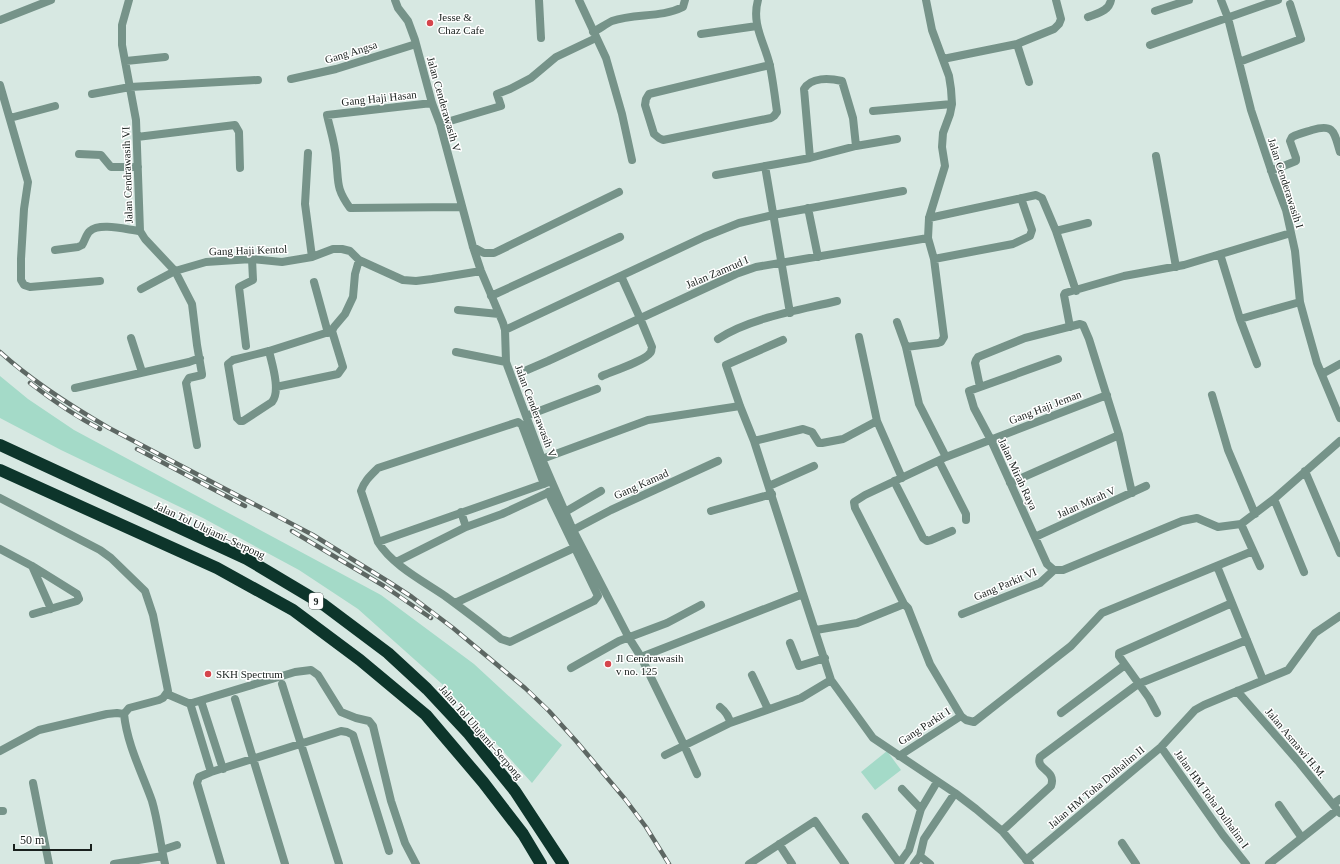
<svg xmlns="http://www.w3.org/2000/svg" width="1340" height="864" font-family="'Times New Roman',serif">
<style>
.green{fill:#a4dac8}
.lines{fill:none;stroke-linecap:round;stroke-linejoin:round}
.minor{stroke:#769389;stroke-width:8}
.motorway{stroke:#0d352b;stroke-width:12}
.rail-casing{stroke:#5d6763;stroke-width:4.5}
.rail{stroke:#fff;stroke-width:3;stroke-dasharray:9;stroke-linecap:butt}
.poi-dot{fill:#d5454c;stroke:#fff;stroke-width:1.5}
.labels{text-anchor:middle;stroke-width:3;stroke-linejoin:round;paint-order:stroke}
.shield{fill:#fff;stroke:#5e6361;stroke-width:1}
.shield-label{font-size:10px;font-weight:bold;fill:#19201d}
.poi-label{font-size:11px;fill:#19201d;stroke:#fff;text-anchor:start}
.street-label{font-size:11px;fill:#19201d;stroke:#fff}
</style>
<rect width="100%" height="100%" fill="#d7e8e2"/>
<path class="green" d="M 0,376 L 28,399 L 74,430 L 381,595 L 474,664 L 562,745 L 532,783 L 442,684 L 358,609 L 299,570 L 203,518 L 61,450 L 0,418 Z
M 887,751 L 901,770 L 875,790 L 861,772 Z"/>
<g class="lines">
<path class="minor" d="M 129,0 L 122,25 L 122,45 L 136,120 L 140,231 L 145,239 L 175,271 L 192,304 L 197,345 L 202,374 L 202,375 L 189,378 L 186,383 L 197,445
M 395,0 L 398,8 L 408,21 L 415,40 L 432,103 L 440,124 L 473,247 L 481,271 L 503,323 L 505,330 L 506,362 L 542,459 L 555,489 L 573,530 L 629,638 L 641,657 L 684,745 L 697,774
M 539,0 L 541,38
M 579,0 L 606,58 L 622,114 L 632,160
M 758,0 C 751,25 765,43 770,66 C 773,81 775,97 777,112 L 774,116 L 771,118 L 663,140 L 659,138 L 654,134 L 645,105 L 646,99 L 649,94 L 770,65
M 1221,0 L 1228,18 L 1251,110 L 1274,179 L 1286,210 L 1295,251 L 1300,302 L 1306,324 L 1317,363 L 1340,418
M 1155,11 L 1189,0
M 1088,17 C 1098,13 1109,11 1111,0
M 0,20 L 51,0
M 593,32 C 599,29 606,24 612,21 C 635,13 661,18 683,7 L 685,0
M 701,34 L 757,26
M 1017,44 L 1029,82
M 1150,45 L 1278,0
M 943,59 L 1017,44 L 1054,29 L 1059,24 L 1061,19 L 1056,0
M 126,61 L 165,57
M 1239,62 L 1301,39 L 1290,4
M 291,79 L 336,69 L 416,44
M 0,85 L 28,182 L 24,209 L 21,259 L 21,280 L 24,285 L 30,287 L 100,281
M 92,94 L 130,87 L 258,80
M 432,103 L 327,115 C 330,129 335,143 336,158 C 339,182 335,187 350,208 L 461,207
M 873,111 L 952,104
M 10,118 L 55,106
M 440,124 L 501,106 L 497,94 L 510,89 L 531,78 L 556,57 L 596,38
M 137,137 L 235,125 L 239,132 L 240,168
M 308,153 L 305,204 L 312,257
M 79,154 L 101,155 L 111,167 L 138,167
M 1156,156 L 1176,267
M 810,158 L 804,89 C 811,77 829,78 842,81 L 853,118 L 856,146
M 765,166 L 790,313
M 1271,171 L 1296,161 L 1296,158 L 1290,141 L 1292,137 C 1298,134 1306,132 1312,130 C 1335,123 1334,133 1340,152
M 716,175 L 810,158 L 856,146 L 897,139
M 808,208 L 818,257
M 929,218 L 1036,195 L 1042,198 L 1056,231 L 1076,291
M 1056,231 L 1088,223
M 473,247 L 484,253 L 494,253 L 619,192
M 55,250 L 78,247 L 82,245 C 85,241 86,234 90,231 C 100,222 128,230 140,231
M 1220,254 L 1240,319 L 1257,364
M 934,259 L 1013,244 L 1030,236 L 1032,230 L 1021,198
M 314,282 L 328,333
M 141,289 L 175,271 L 206,262 L 252,259 L 282,262 L 312,257 L 333,249 L 342,249 L 350,251 L 359,260 L 403,280 L 416,281 L 432,279 L 481,271
M 491,296 L 620,237
M 458,310 L 499,314
M 1240,319 L 1300,302
M 897,322 L 906,347 L 919,404 L 946,457
M 1070,327 L 1064,295 L 1065,293 L 1124,276 L 1184,265 L 1291,233
M 505,330 L 704,237 L 739,223 L 773,215 L 903,191
M 859,337 L 877,421 L 902,478
M 131,338 L 142,372
M 718,339 C 749,318 800,310 837,301
M 783,340 L 726,365 L 740,406 L 754,441 L 803,594 L 831,680 L 873,738 L 955,793 L 976,809 L 1002,831 L 1030,864
M 246,346 L 239,287 L 253,280 L 252,259
M 906,347 L 938,343 L 941,342 L 944,337 L 934,259 L 928,238 L 929,218 L 945,166 L 942,147 L 943,133 L 950,114 L 952,104 L 951,89 L 949,76 L 932,30 L 926,0
M 269,351 C 272,364 281,391 272,402 L 243,421 L 240,421 L 237,418 L 228,364 L 233,360 L 269,351 L 332,331
M 456,352 L 506,362
M 1058,359 L 969,391 L 974,408 L 991,440 L 1047,564 L 1054,570 L 1063,570 L 1182,521 L 1197,518 L 1218,527 L 1241,524 L 1274,499 L 1340,441
M 527,370 L 548,361 L 736,274 L 756,267 L 928,238
M 1322,374 L 1340,364
M 602,376 C 611,372 646,360 650,353 C 652,352 651,349 652,347 L 640,318 L 621,276
M 276,387 L 338,374 L 343,367 L 332,331 L 334,327 L 345,314 L 353,297 L 355,274 L 359,260
M 980,387 L 975,363 L 976,360 L 978,357 L 1025,338 L 1080,324 L 1083,325 L 1089,339 L 1119,435 L 1132,493
M 75,388 L 189,362 L 200,358
M 1107,395 L 946,457 L 865,495 L 854,502 L 855,508 L 904,604 L 908,608 L 930,664 L 961,716 L 966,720 L 974,722 L 1071,646 L 1102,613 L 1253,551
M 1212,395 L 1228,450 L 1255,514
M 526,416 L 597,389
M 754,441 L 803,429 L 812,432 L 819,443 L 822,443 L 843,439 L 877,421
M 542,459 L 648,420 L 740,406
M 939,461 L 966,514 L 966,520
M 1305,471 L 1340,553
M 894,481 L 923,538 L 927,541 L 931,540 L 952,531
M 1010,483 L 1119,435
M 544,484 L 522,425 L 518,422 L 378,468 C 371,475 364,481 361,491 L 378,542 C 392,565 423,581 445,596 C 464,610 483,624 501,639 L 510,642 L 594,601 L 598,596 L 548,492
M 769,486 L 814,466
M 0,498 L 100,550 L 111,558 L 145,591 L 153,615 L 168,691 L 163,698 L 159,700 L 129,708 L 124,714
M 1274,499 L 1304,572
M 711,511 L 772,494
M 461,512 L 466,527
M 565,512 L 601,491
M 1241,524 L 1260,566
M 573,530 L 611,510 L 718,461
M 1035,537 L 1146,486
M 378,542 L 549,482
M 0,549 L 32,566 L 77,594 L 79,599 L 77,601 L 33,614
M 396,562 L 466,527 L 502,514 L 554,490
M 32,566 L 51,609
M 1217,566 L 1263,680
M 455,603 L 576,547
M 962,614 L 1040,583 L 1054,570
M 816,630 L 857,623 L 904,604
M 790,643 L 799,666 L 825,658
M 641,657 L 803,594
M 571,668 L 619,641 L 667,623 L 701,605
M 752,675 L 768,709
M 282,684 L 339,864
M 1237,691 L 1298,761 L 1340,813
M 167,694 L 188,703 L 192,703 L 295,672 L 311,670 L 318,675 L 341,712 L 356,718 L 369,721 L 373,726 L 391,801 L 405,843 L 416,864
M 235,699 L 285,864
M 201,701 L 223,769
M 190,703 L 211,772 L 199,777 L 197,783 L 221,864
M 720,707 C 725,711 729,715 730,723
M 1061,713 L 1125,665
M 1157,713 L 1149,698 L 1119,656 L 1119,653 L 1232,603
M 124,714 C 127,744 142,773 152,801 C 158,821 160,843 165,864
M 1161,747 L 1223,835 L 1246,864
M 0,751 L 39,730 L 107,714 L 117,713 L 124,714
M 665,755 L 730,723 L 801,698 L 831,680
M 899,756 L 961,716
M 211,772 L 341,731 L 347,732 L 353,735 L 389,851
M 33,783 L 49,864
M 902,789 L 921,809
M 1333,804 L 1340,799
M 1279,805 L 1302,838
M 0,811 L 3,811
M 866,817 L 899,863
M 1002,831 L 1051,786 C 1057,770 1035,770 1040,757 L 1138,684 L 1247,640
M 1122,843 L 1136,864
M 779,844 L 792,864
M 162,850 L 177,845
M 920,856 L 930,864
M 1026,860 L 1161,747 L 1195,710 L 1204,705 L 1288,670 L 1315,633 L 1340,616
M 114,864 L 163,856
M 749,864 L 815,821 L 845,864
M 899,864 L 909,850 L 921,809 L 937,782
M 914,864 L 920,856 L 924,839 L 955,793
M 1269,864 L 1337,810"/>
<path class="motorway" d="M 0,445 L 247,559 L 324,605 L 388,653 L 427,689 L 469,734 L 515,791 L 563,864
M 0,470 L 217,568 L 293,610 L 360,660 L 426,715 L 483,782 L 523,834 L 541,864"/>
<defs>
<path id="rail" d="M 0,352 C 33,382 71,406 109,428 L 313,535 L 389,582 L 412,597 L 453,628 L 525,688 L 549,711 L 576,741 L 625,799 L 646,827 L 669,864
M 30,383 C 52,400 75,416 100,429
M 137,449 L 245,506
M 292,531 L 384,586 L 431,618"/>
</defs>
<use href="#rail" class="rail-casing"/>
<use href="#rail" class="rail"/>
</g>
<g class="poi-dot">
<circle cx="430" cy="23" r="4"/>
<circle cx="608" cy="664" r="4"/>
<circle cx="208" cy="674" r="4"/>
</g>
<g class="labels">
<rect class="shield" x="309" y="593" width="14" height="16" rx="3"/>
<g class="shield-label">
<text x="316" y="605">9</text>
</g>
<g class="poi-label">
<text x="438" y="21">Jesse &amp;<tspan x="438" dy="13">Chaz Cafe</tspan></text>
<text x="616" y="662">Jl Cendrawasih<tspan x="616" dy="13">v no. 125</tspan></text>
<text x="216" y="678">SKH Spectrum</text>
</g>
<g class="street-label">
<text transform="translate(351 52) rotate(-17)" y="4">Gang Angsa</text>
<text transform="translate(379 98) rotate(-6)" y="4">Gang Haji Hasan</text>
<text transform="translate(444 104) rotate(74)" y="4">Jalan Cenderawasih V</text>
<text transform="translate(127 175) rotate(-92)" y="4">Jalan Cendrawasih VI</text>
<text transform="translate(1286 183) rotate(72)" y="4">Jalan Cenderawasih I</text>
<text transform="translate(248 250) rotate(-2)" y="4">Gang Haji Kentol</text>
<text transform="translate(717 272) rotate(-23)" y="4">Jalan Zamrud I</text>
<text transform="translate(1045 407) rotate(-21)" y="4">Gang Haji Jeman</text>
<text transform="translate(536 411) rotate(69)" y="4">Jalan Cenderawasih V</text>
<text transform="translate(1018 474) rotate(65)" y="4">Jalan Mirah Raya</text>
<text transform="translate(641 484) rotate(-24)" y="4">Gang Kamad</text>
<text transform="translate(1086 502) rotate(-24)" y="4">Jalan Mirah V</text>
<text transform="translate(210 530) rotate(25)" y="4">Jalan Tol Ulujami–Serpong</text>
<text transform="translate(1005 584) rotate(-23)" y="4">Gang Parkit VI</text>
<text transform="translate(924 726) rotate(-33)" y="4">Gang Parkit I</text>
<text transform="translate(481 732) rotate(49)" y="4">Jalan Tol Ulujami–Serpong</text>
<text transform="translate(1296 743) rotate(50)" y="4">Jalan Asmawi H.M.</text>
<text transform="translate(1096 787) rotate(-40)" y="4">Jalan HM Toha Dulhalim II</text>
<text transform="translate(1212 799) rotate(54)" y="4">Jalan HM Toha Dulhalim I</text>
</g>
</g>
<path d="M14 844v6h77v-6" fill="none" stroke="#19201d" stroke-width="2"/>
<text x="20" y="844" font-size="12" fill="#19201d" stroke="#ffffff" stroke-width="3" paint-order="stroke">50 m</text>
</svg>
